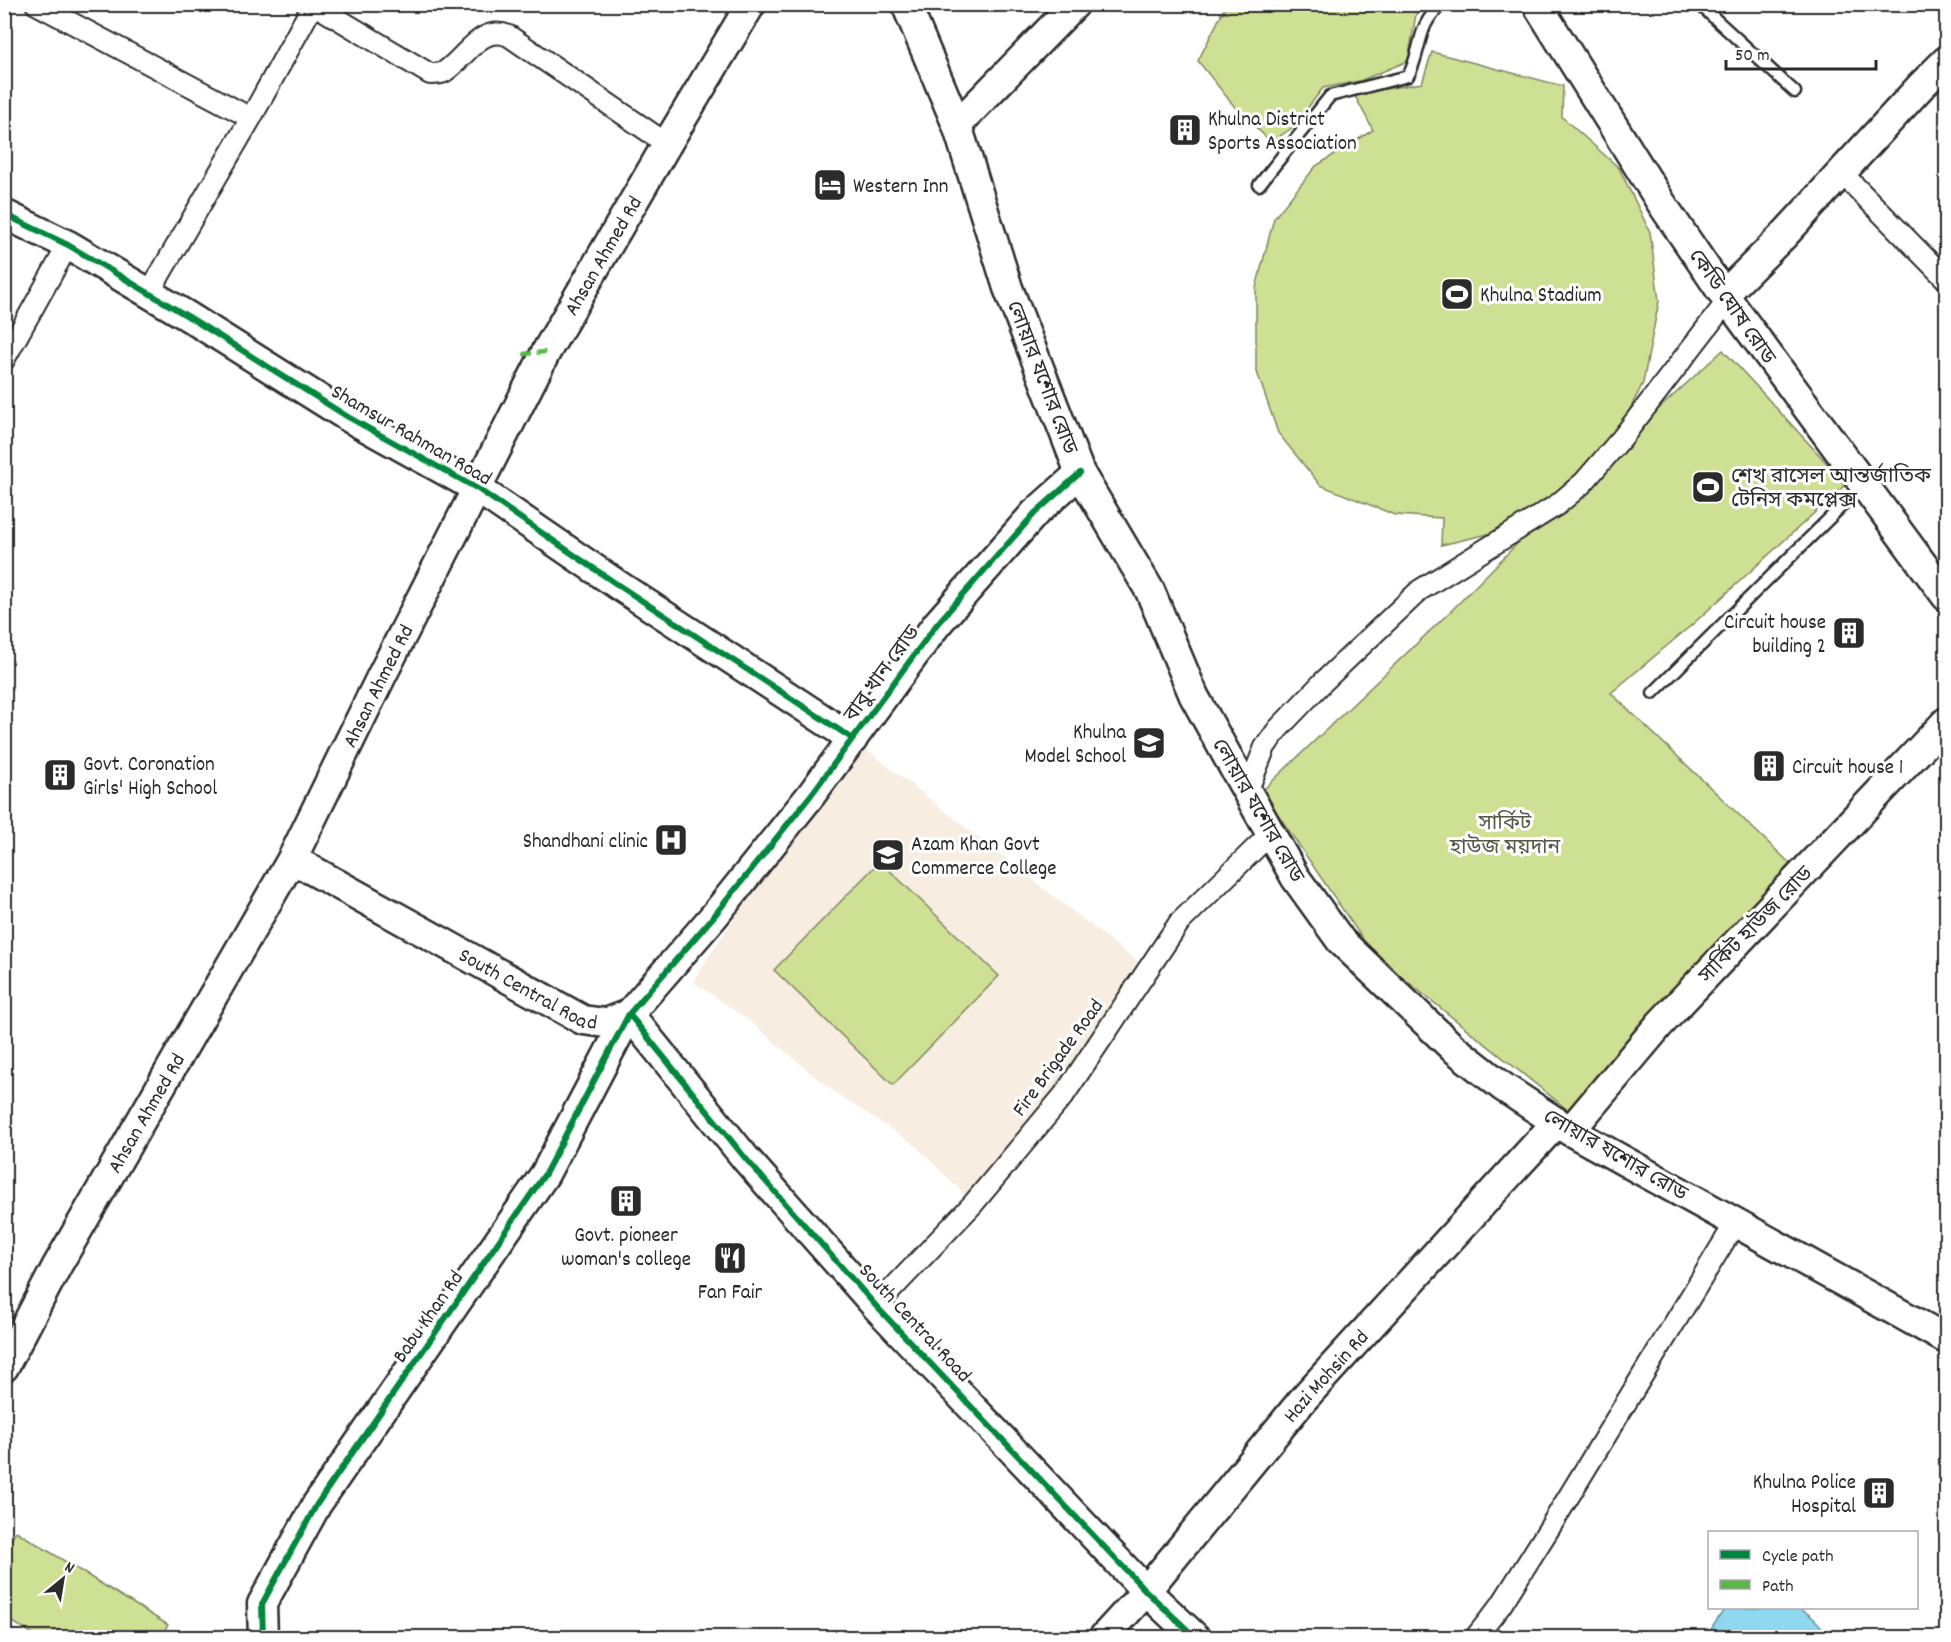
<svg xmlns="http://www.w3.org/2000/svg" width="1951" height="1642" font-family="Dekko,'Noto Sans Bengali',sans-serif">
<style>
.built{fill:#f8ede1}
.green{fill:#cee094;stroke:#7c8660;stroke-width:1.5}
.water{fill:#8fd8f0;stroke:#6793a1;stroke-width:1.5}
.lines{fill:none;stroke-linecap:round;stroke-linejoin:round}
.lane-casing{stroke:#2b2b2b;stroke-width:15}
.street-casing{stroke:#2b2b2b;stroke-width:24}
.secondary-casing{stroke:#2b2b2b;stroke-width:33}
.lane{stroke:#fff;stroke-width:10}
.street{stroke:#fff;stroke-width:20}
.secondary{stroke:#fff;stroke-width:28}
.quiet{stroke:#58b947;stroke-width:4.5;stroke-dasharray:9 4.5;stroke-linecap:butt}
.cycleway-casing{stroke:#fff;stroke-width:10}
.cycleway{stroke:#00873e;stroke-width:6}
.labels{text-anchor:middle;stroke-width:6;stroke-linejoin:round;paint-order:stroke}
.poi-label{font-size:21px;fill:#2b2b2b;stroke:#fff;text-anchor:start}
.street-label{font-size:21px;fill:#2b2b2b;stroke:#fff}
.park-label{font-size:21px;fill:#545845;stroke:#fff}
</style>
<rect width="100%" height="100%" fill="#fff"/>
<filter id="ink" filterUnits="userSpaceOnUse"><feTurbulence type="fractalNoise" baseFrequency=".0167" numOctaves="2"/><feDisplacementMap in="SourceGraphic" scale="12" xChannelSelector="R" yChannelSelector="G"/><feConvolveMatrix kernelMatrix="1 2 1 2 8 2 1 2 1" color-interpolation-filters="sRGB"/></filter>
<g filter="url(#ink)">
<path class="built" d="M 853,739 L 1148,970 L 1064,1095 L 969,1199 L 915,1145 L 830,1089 L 752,1023 L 693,981 Z"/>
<path class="green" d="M 1226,5 L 1226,4 L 1426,5 L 1416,14 L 1408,61 L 1360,81 L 1323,88 L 1292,128 L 1271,142 L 1234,106 L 1198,61 Z
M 1432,52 L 1563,86 L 1562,117 L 1619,168 L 1650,232 L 1659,301 L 1643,383 L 1613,443 L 1581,480 L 1723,350 L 1846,484 L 1694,623 L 1611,693 L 1797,870 L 1568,1110 L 1373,954 L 1262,791 L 1454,608 L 1563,497 L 1510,529 L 1441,545 L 1442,518 L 1395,515 L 1320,485 L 1278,433 L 1256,369 L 1256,288 L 1274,218 L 1316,166 L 1373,130 L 1354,94 L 1422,83 Z
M 880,861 L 999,976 L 893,1085 L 774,970 Z
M 16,1531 L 168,1625 L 160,1637 L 37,1637 L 5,1617 L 5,1551 Z"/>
<path class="water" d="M 1725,1608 L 1796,1608 C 1809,1612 1823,1625 1826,1637 L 1706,1637 Z"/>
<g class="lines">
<defs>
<path id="lane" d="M 1699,4 L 1795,92
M 1259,185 L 1330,96 L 1408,76 C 1423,50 1415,25 1443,4
M 1653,693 L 1863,485"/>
<path id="street" d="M 36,4 L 251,118
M 313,4 L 430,74 C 435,74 440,74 444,72 C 466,58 480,24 509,36 L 667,144
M 1841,172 L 1946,279
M 149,293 L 251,118 L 313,5
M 4,360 L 68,245
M 1245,788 L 1251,782 L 1265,747 L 1278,729 L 1324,681 L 1420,590 L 1557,505 L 1583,483 L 1622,438 L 1728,300
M 876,1306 L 973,1204 L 1064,1095 L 1179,923 L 1271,833
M 1475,1638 L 1501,1605 L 1552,1524 L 1736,1222"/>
<g id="secondary">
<path d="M 906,4 L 957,125 L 1008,288 L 1080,473 L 1150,591 L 1194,696 L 1245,788 L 1295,877 L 1341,941 L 1452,1047 L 1503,1087 L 1570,1131 L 1946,1339"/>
<path d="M 1537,4 L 1662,204 L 1724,295 L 1946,596"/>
<path d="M 957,125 L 1075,4"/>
<path d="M 4,214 L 68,245 L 189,317 L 348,417 L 478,489 L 618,585 L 853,739"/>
<path d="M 1724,295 L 1784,235 L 1921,86 L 1946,61"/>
<path id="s1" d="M 292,859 L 583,1020 L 605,1023 L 629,1014"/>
<path d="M 629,1014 L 746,1159 L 876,1306 L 1146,1591 L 1196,1638"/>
<path d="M 1570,1131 L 1660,1024 L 1946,722"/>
<path id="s2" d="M 4,1367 L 57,1266 L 292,859 L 381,677 L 546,352 L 667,144 L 751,4"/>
<path d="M 263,1638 L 262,1604 L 317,1504 L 545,1174 L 629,1014 L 714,916 L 811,795 L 937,624 L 1035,513 L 1080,473"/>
<path id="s3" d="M 1103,1638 L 1146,1591 L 1305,1397 L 1557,1122"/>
</g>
</defs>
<use href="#lane" class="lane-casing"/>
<use href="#street" class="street-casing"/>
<use href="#secondary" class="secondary-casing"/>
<use href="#lane" class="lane"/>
<use href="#street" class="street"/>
<use href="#secondary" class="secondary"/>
<path class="quiet" d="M 523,354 L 546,352"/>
<defs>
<path id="cycleway" d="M 4,214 L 68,245 L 189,317 L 348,417 L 478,489 L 618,585 L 853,739
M 629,1014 L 746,1159 L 876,1306 L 1146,1591 L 1196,1638
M 263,1638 L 262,1604 L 317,1504 L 545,1174 L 629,1014 L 714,916 L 811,795 L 937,624 L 1035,513 L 1080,473"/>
</defs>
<use href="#cycleway" class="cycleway-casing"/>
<use href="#cycleway" class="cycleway"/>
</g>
</g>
<defs>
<symbol id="building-square" viewBox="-11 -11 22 22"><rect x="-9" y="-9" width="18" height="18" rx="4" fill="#2b2b2b" stroke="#fff"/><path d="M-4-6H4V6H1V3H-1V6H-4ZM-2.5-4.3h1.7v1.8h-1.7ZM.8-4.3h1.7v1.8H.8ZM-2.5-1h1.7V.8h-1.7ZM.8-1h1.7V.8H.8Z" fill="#fff"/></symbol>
<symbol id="hotel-square" viewBox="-11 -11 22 22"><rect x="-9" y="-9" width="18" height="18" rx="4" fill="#2b2b2b" stroke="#fff"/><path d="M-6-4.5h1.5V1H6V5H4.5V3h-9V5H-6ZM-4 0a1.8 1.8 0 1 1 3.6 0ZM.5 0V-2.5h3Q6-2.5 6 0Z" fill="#fff"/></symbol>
<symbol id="stadium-square" viewBox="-11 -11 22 22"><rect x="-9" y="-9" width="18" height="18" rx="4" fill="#2b2b2b" stroke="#fff"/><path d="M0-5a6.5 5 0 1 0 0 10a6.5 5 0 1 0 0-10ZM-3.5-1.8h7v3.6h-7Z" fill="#fff"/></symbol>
<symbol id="school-square" viewBox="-11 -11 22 22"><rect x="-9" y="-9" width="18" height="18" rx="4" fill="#2b2b2b" stroke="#fff"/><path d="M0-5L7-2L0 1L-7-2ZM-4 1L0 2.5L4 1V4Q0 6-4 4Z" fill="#fff"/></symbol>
<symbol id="hospital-square" viewBox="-11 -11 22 22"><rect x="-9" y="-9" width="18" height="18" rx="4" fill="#2b2b2b" stroke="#fff"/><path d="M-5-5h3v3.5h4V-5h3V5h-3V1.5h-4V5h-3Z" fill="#fff"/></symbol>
<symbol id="university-square" viewBox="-11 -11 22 22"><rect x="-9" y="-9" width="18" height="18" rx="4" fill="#2b2b2b" stroke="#fff"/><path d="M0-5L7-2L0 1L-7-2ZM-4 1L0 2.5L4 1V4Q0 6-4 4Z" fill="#fff"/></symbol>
<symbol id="restaurant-square" viewBox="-11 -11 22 22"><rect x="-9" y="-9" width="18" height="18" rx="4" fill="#2b2b2b" stroke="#fff"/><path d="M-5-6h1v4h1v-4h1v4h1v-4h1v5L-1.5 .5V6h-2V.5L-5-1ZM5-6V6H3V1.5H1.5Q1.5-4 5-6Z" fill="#fff"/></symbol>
</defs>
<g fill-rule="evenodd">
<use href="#building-square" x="1166" y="111" width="38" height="38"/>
<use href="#hotel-square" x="811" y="166" width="38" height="38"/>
<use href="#stadium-square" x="1438" y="275" width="38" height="38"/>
<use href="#stadium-square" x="1689" y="468" width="38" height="38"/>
<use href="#building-square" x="1830" y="614" width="38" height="38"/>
<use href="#school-square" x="1130" y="724" width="38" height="38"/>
<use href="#building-square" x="1750" y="747" width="38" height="38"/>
<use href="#building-square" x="41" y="756" width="38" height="38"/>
<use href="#hospital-square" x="652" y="821" width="38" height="38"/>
<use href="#university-square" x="869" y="836" width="38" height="38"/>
<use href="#building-square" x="607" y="1182" width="38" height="38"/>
<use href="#restaurant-square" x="711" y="1239" width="38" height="38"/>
<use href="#building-square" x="1860" y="1474" width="38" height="38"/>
</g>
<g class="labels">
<g class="poi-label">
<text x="1208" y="125">Khulna District<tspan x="1208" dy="24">Sports Association</tspan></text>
<text x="853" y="192">Western Inn</text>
<text x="1480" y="301">Khulna Stadium</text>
<text x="1731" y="482">শেখ রাসেল আন্তর্জাতিক<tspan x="1731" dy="24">টেনিস কমপ্লেক্স</tspan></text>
<text x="1826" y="628" text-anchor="end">Circuit house<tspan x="1826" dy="24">building 2</tspan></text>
<text x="1126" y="738" text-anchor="end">Khulna<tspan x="1126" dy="24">Model School</tspan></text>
<text x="83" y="770">Govt. Coronation<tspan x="83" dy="24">Girls' High School</tspan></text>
<text x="1792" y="773">Circuit house 1</text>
<text x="648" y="847" text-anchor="end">Shandhani clinic</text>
<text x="911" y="850">Azam Khan Govt<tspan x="911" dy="24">Commerce College</tspan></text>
<text x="626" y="1241" text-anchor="middle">Govt. pioneer<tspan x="626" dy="24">woman's college</tspan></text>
<text x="730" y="1298" text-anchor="middle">Fan Fair</text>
<text x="1856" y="1488" text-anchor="end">Khulna Police<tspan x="1856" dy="24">Hospital</tspan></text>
</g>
<g class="street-label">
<text dy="7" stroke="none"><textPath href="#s2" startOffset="1263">Ahsan Ahmed Rd</textPath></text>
<text transform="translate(1733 306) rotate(55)" y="7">কেডি ঘোষ রোড</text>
<text transform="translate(1043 377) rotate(69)" y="7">লোয়ার যশোর রোড</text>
<text transform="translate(412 434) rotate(30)" y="7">Shamsur Rahman Road</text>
<text transform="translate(881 673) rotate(-54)" y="7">বাবু খান রোড</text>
<text dy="7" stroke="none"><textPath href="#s2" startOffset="777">Ahsan Ahmed Rd</textPath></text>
<text transform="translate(1259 810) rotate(60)" y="7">লোয়ার যশোর রোড</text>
<text transform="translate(1755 924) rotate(-46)" y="7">সার্কিট হাউজ রোড</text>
<text dy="7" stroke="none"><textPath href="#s1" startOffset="270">South Central Road</textPath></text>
<text transform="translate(1057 1057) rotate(-54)" y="7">Fire Brigade Road</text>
<text dy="7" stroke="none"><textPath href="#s2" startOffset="291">Ahsan Ahmed Rd</textPath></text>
<text transform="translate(1616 1154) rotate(30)" y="7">লোয়ার যশোর রোড</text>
<text transform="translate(427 1316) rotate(-55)" y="7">Babu Khan Rd</text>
<text transform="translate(916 1322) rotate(47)" y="7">South Central Road</text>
<text dy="7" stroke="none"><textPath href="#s3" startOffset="344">Hazi Mohsin Rd</textPath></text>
</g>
<g class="park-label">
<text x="1505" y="829">সার্কিট<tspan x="1505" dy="24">হাউজ ময়দান</tspan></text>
</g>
</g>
<rect width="1951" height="1642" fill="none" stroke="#fff" stroke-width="24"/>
<rect x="12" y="12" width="1927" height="1618" fill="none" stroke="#2b2b2b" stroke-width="2" filter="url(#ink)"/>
<rect x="1708" y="1531" width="210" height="78" fill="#ffffff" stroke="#aaaaaa" stroke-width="1.5"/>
<rect x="1720" y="1550" width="30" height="9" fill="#00873e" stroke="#aaaaaa" stroke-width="1.5"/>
<text x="1762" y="1561" font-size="18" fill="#2b2b2b">Cycle path</text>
<rect x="1720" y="1580" width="30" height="9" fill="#58b947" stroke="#aaaaaa" stroke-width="1.5"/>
<text x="1762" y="1591" font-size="18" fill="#2b2b2b">Path</text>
<g transform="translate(63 1579) rotate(30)" stroke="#ffffff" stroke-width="4.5" paint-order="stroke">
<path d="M0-4.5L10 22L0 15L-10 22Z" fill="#2b2b2b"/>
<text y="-9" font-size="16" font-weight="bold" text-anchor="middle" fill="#2b2b2b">N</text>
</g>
<path d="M1726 60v9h150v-9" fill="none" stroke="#2b2b2b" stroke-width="3"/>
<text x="1735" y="60" font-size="18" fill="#2b2b2b" stroke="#ffffff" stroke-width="4.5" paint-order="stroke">50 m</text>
</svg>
